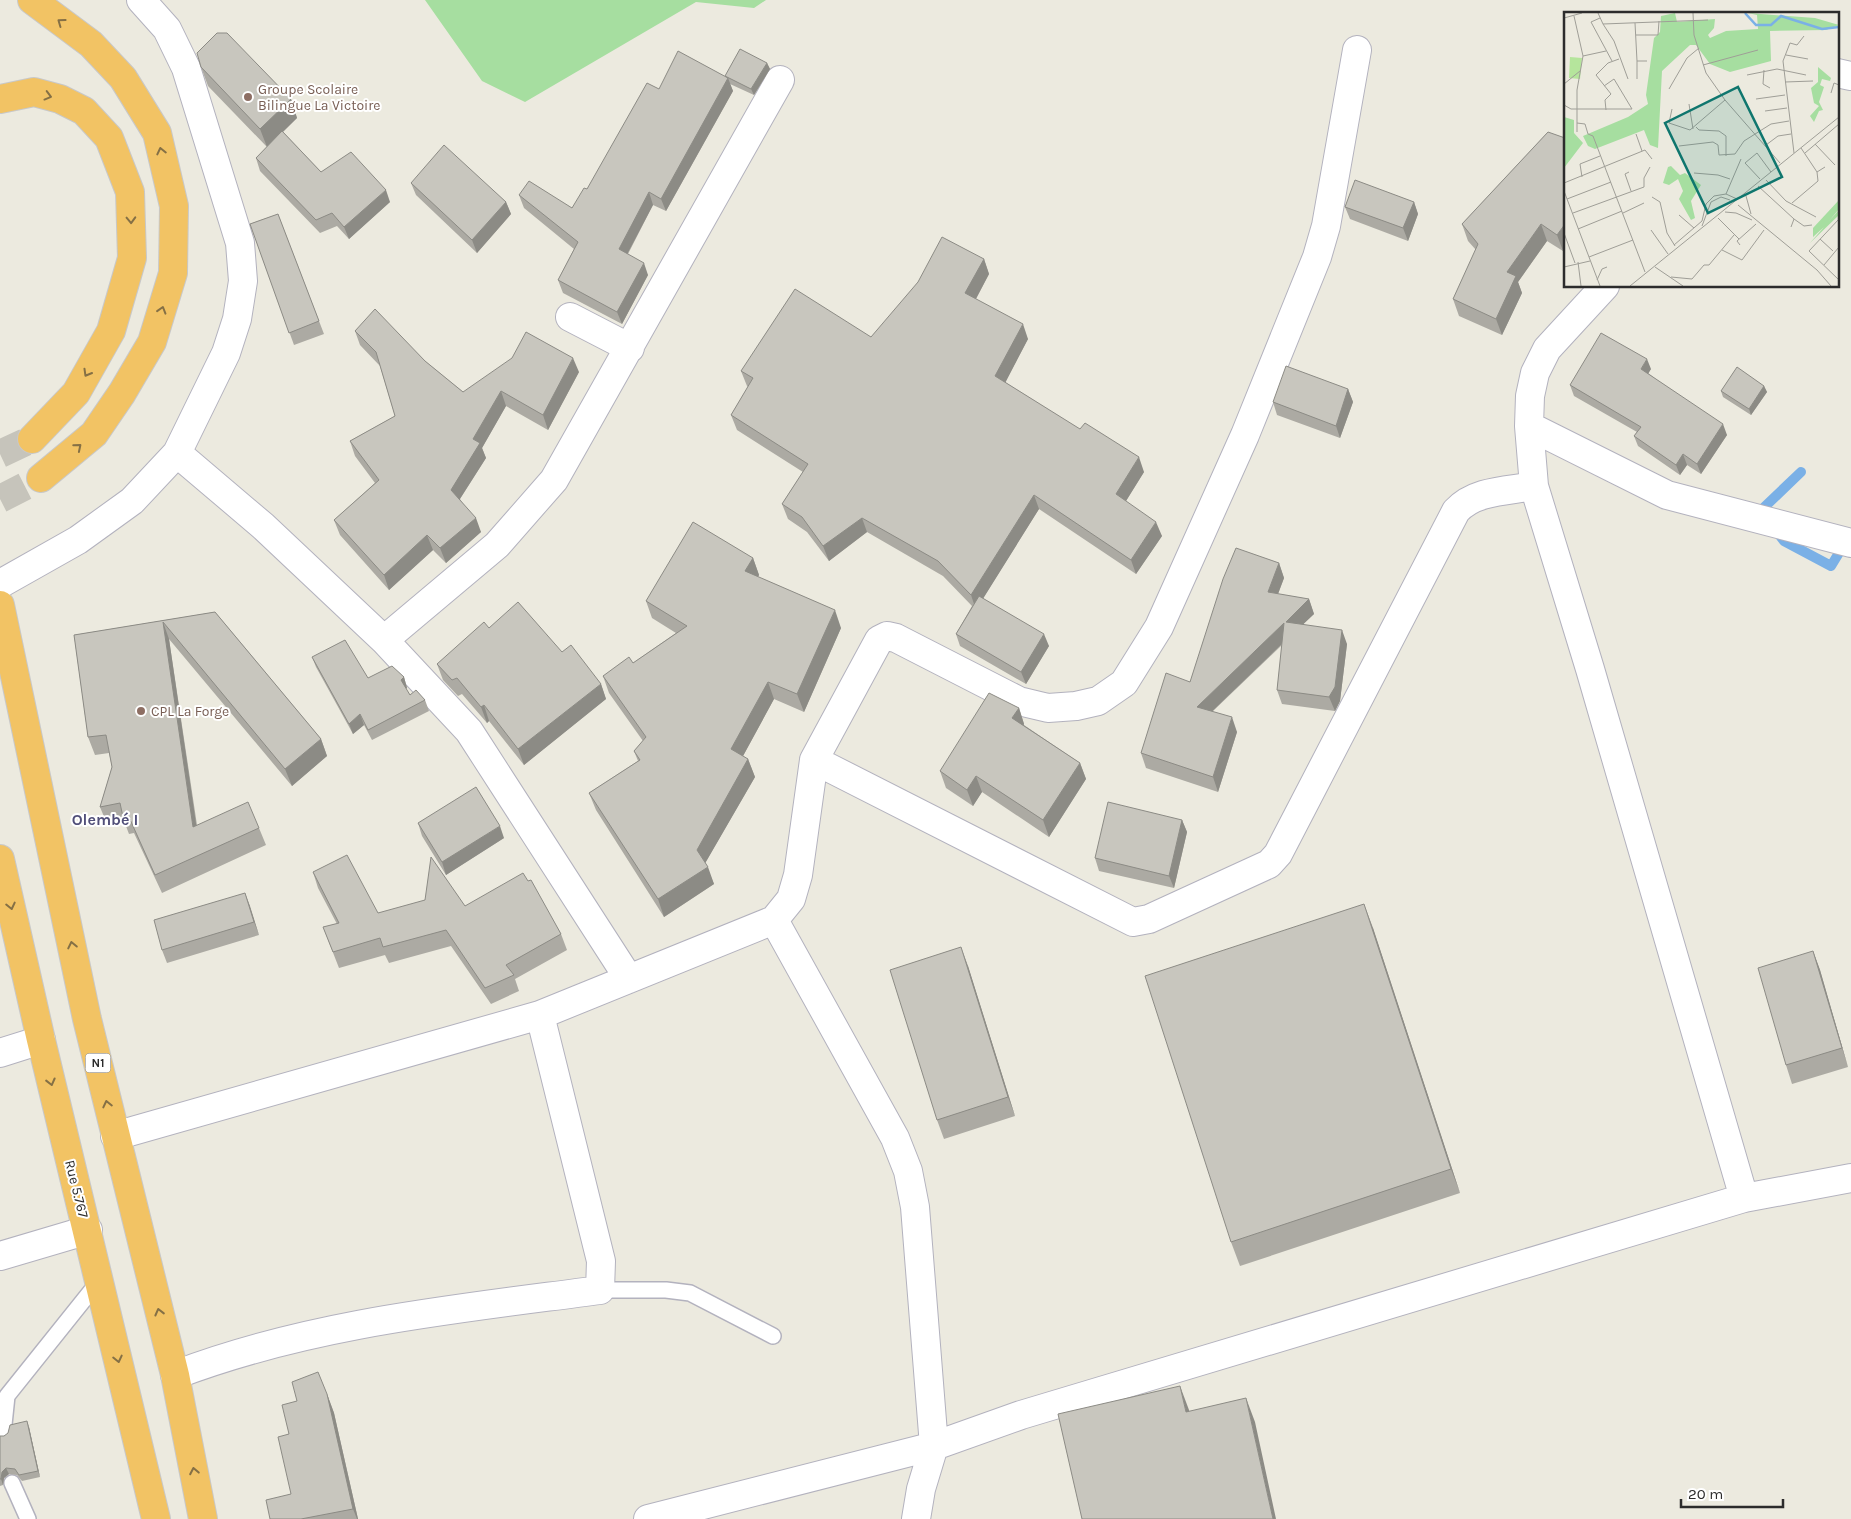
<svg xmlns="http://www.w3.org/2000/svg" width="1851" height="1519" font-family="Karla,sans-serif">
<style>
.green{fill:#a6dea0}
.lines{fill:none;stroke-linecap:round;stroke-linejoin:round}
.stream{stroke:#7ab0e6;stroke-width:10}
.highway-tunnel{stroke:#c6c4bb;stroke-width:28;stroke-dasharray:28 14;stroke-linecap:butt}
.lane-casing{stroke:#b3b2be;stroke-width:18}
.street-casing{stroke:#b3b2be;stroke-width:30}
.highway-casing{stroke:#c8c8c8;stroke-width:30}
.lane{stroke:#fff;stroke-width:15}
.street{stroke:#fff;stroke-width:28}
.highway{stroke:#f2c364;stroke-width:28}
.wall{fill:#acaaa3}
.shaded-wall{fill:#8c8b85}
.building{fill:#c8c6be;stroke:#8c8b85}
.oneway{stroke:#857045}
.education-dot{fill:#8d6e63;stroke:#fff;stroke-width:2}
.labels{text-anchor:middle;stroke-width:4;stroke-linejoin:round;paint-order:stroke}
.shield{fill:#fff;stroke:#6b6b6b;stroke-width:1}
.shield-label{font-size:12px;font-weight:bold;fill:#2c2c2c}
.education-label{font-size:14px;fill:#785e54;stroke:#fff;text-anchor:start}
.street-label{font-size:14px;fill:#2c2c2c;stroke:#fff}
.quarter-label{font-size:16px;font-weight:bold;fill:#514f79;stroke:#fff}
.inset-river{fill:none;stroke:#7ab0e6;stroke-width:2.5}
.inset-road{fill:none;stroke:#9f9e97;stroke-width:1}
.view{fill:#0f766e;fill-opacity:0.15;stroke:#0f766e;stroke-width:2.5}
.inset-edge{fill:none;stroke:#2c2c2c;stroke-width:2.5}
</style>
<rect width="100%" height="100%" fill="#eceadf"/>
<path class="green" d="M 425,0 L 766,0 L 754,8 L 696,2 L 525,102 L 482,81 Z"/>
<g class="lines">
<path class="stream" d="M 1755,516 L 1801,472
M 1775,529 L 1784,541 L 1831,566 L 1845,543"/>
<path class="highway-tunnel" d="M 0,454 L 32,439
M 0,499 L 41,478"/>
<defs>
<path id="lane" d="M 600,1290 L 666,1290 L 690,1293 L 773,1336
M 3,1434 L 7,1396 L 99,1281
M 12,1483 L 28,1519"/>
<path id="street" d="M 1837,73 L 1851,76
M 1605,286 L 1547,349 L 1535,373 L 1530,396 L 1529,426 L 1534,486 L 1590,669 L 1744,1198
M 570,317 L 630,348
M 1529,426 L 1667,495 L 1851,543
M 177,453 L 263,526 L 384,640 L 469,731 L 629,979
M 0,584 L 78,540 L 132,501 L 177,453 L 226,353 L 237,319 L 243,281 L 240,243 L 186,68 L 167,29 L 141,0
M 384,640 L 497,545 L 554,480 L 780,80
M 814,760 L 1133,922 L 1149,919 L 1269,864 L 1278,854 L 1456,511 C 1475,490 1508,491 1534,486
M 774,920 L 895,1138 L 908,1171 L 915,1207 L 934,1446 L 921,1489 L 916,1519
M 0,1053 L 41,1040
M 115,1136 L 540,1015 L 774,920 L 791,899 L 798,875 L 814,760 L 879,640 L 887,636 L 896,638 L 1019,701 L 1048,708 L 1076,706 L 1098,701 L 1124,683 L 1159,627 L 1245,435 L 1317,257 L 1326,226 L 1357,50
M 0,1256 L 88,1230
M 175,1375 C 311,1323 457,1309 600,1290 L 601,1261 L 540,1015
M 648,1519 L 934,1446 L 1021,1415 L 1744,1198 L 1851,1178"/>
<path id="highway" d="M 32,0 L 91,44 L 123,78 L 157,133 L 174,206 L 173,273 L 152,342 L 122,393 L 94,434 L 41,478
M 0,99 L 34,92 L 60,99 L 84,111 L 109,138 L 130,192 L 132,258 L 111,331 L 76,393 L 32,439
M 0,605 L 87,1019 L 175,1375 L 203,1519
M 0,859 L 41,1040 L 156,1519"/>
</defs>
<use href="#lane" class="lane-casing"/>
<use href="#street" class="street-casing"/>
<use href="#highway" class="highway-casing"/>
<use href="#lane" class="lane"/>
<use href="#street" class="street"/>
<use href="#highway" class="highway"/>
</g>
<path class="wall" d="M 767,63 L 770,69 L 754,95 L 730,84 L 733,91 L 666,211 L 653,205 L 628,254 L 648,275 L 622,324 L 563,293 L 558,280 L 574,249 L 524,208 L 519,195 L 572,208 L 587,189 L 659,89 L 726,77 Z
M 201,67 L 291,99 L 297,118 L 283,132 L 321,172 L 390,202 L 349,239 L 337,226 L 320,233 L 260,171 L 256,158 L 267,147 L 208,86 Z
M 1548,132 L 1563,251 L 1547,241 L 1518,282 L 1522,293 L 1502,335 L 1459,316 L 1453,299 L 1476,250 L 1468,241 L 1462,224 Z
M 411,183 L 506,202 L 511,214 L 477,253 L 416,195 Z
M 1414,202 L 1418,214 L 1408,241 L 1350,219 L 1345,207 Z
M 278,214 L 324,334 L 294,345 L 250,224 Z
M 984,259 L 989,274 L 976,299 L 1028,339 L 1005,382 L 1144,472 L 1126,501 L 1162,536 L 1136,574 L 1039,509 L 983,598 L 1049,646 L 1026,684 L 960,646 L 956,634 L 972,606 L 943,576 L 867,532 L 829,561 L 807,532 L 788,519 L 782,504 L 803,472 L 737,430 L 731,415 L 748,387 L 747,386 L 741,371 L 871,337 Z
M 355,331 L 425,361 L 463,392 L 579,372 L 548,430 L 506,406 L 482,448 L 486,458 L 460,499 L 481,532 L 446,563 L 433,550 L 389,590 L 340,535 L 334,520 L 375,483 L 355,456 L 350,441 L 395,416 L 380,366 L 360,345 Z
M 1651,369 L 1648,373 L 1727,435 L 1701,474 L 1687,465 L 1680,475 L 1638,446 L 1634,436 L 1637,432 L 1574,396 L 1570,385 Z
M 1764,386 L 1767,392 L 1751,415 L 1723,397 L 1721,391 Z
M 1348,389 L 1353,402 L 1340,438 L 1277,415 L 1273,402 Z
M 753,558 L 759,575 L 758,577 L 841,628 L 804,712 L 774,699 L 743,756 L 748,759 L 755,777 L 705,863 L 714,884 L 664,917 L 596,810 L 589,793 L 638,761 L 634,751 L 643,741 L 609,693 L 603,676 L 633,663 L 676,633 L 652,618 L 646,601 Z
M 1279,563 L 1284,578 L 1278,594 L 1309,599 L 1314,614 L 1303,624 L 1347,644 L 1340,701 L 1335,711 L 1282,704 L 1277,690 L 1282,645 L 1212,712 L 1237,732 L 1218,792 L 1146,768 L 1141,753 L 1190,682 Z
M 215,612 L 321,739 L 327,756 L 292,786 L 169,639 L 197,825 L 259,828 L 266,845 L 162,893 L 134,833 L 129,834 L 124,821 L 107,824 L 100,807 L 112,767 L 109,753 L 95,755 L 88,737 L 74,635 Z
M 562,652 L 601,684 L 606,699 L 524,765 L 489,721 L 487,723 L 462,694 L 458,696 L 443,680 L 437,664 Z
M 312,657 L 368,678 L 404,677 L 407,688 L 406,689 L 410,695 L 425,700 L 429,711 L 372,740 L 364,725 L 353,734 L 316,667 Z
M 1019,708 L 1024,724 L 1024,725 L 1080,763 L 1086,779 L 1049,837 L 982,792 L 973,806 L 946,788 L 940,771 Z
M 1182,820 L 1187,832 L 1174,888 L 1099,871 L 1095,858 Z
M 418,823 L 504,838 L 446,875 L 422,836 Z
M 313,872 L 378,913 L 465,906 L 528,881 L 561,934 L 567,950 L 515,979 L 519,991 L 491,1004 L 451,946 L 389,963 L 385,955 L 339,968 L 323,927 L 337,924 L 318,888 Z
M 245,893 L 259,935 L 167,963 L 162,950 Z
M 1373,928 L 1460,1193 L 1240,1266 L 1231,1242 Z
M 1813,951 L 1820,970 L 1848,1067 L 1792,1084 L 1786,1065 Z
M 968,966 L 1015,1116 L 944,1139 L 937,1120 Z
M 327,1394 L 334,1413 L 358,1519 L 270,1519 L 291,1494 L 289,1434 Z
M 29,1427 L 40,1477 L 22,1481 L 17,1475 L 9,1474 L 4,1478 L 3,1485 L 0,1486 L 0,1436 L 4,1436 Z"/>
<path class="shaded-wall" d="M 767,63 L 770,69 L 754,95 L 751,89 Z
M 728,78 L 733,91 L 666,211 L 661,199 Z
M 291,99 L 297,118 L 267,147 L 260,129 Z
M 386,190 L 390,202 L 349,239 L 344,227 Z
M 649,192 L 653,205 L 623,262 L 619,249 Z
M 506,202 L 511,214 L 477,253 L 472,240 Z
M 1414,202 L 1418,214 L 1408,241 L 1403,228 Z
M 1541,224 L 1547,241 L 1518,282 L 1522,293 L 1502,335 L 1496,319 L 1507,272 Z
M 1565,224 L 1565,249 L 1563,251 L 1557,235 Z
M 984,259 L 989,274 L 971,308 L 965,293 Z
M 644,263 L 648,275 L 622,324 L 617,312 Z
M 1023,324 L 1028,339 L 1001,391 L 995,376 Z
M 573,358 L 579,372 L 548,430 L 543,415 Z
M 1647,359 L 1651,369 L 1645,379 L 1641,369 Z
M 1764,386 L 1767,392 L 1751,415 L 1749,409 Z
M 1348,389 L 1353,402 L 1340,438 L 1336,426 Z
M 501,391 L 506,406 L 482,448 L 486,458 L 456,505 L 451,490 L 473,439 Z
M 1723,424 L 1727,435 L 1701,474 L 1697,464 Z
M 1683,454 L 1687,465 L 1680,475 L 1676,465 Z
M 1139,457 L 1144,472 L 1121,509 L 1116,494 Z
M 1034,495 L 1039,509 L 976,610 L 971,595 Z
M 476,518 L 481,532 L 446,563 L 440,548 Z
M 862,518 L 867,532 L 829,561 L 823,546 Z
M 1156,522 L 1162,536 L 1136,574 L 1131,560 Z
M 427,535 L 433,550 L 389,590 L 384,575 Z
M 753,558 L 759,575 L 751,589 L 745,571 Z
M 1279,563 L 1284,578 L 1273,607 L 1268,592 Z
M 1309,599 L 1314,614 L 1291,636 L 1286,622 Z
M 835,610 L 841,628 L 804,712 L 797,694 Z
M 163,622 L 169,639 L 199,844 L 193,827 Z
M 1284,623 L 1289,637 L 1202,721 L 1197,707 Z
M 1342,630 L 1347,644 L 1340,701 L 1335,711 L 1329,697 Z
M 1044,634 L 1049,646 L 1026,684 L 1021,672 Z
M 404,677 L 407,688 L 404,690 L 401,680 Z
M 768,682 L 774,699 L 737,767 L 731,749 Z
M 601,684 L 606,699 L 524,765 L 518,749 Z
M 484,705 L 489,721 L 487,723 L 481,707 Z
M 1019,708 L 1024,724 L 1018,734 L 1012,718 Z
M 360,714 L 364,725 L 353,734 L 349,724 Z
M 1232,717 L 1237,732 L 1218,792 L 1213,777 Z
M 321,739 L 327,756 L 292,786 L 285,769 Z
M 748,759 L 755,777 L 703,867 L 697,850 Z
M 1080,763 L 1086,779 L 1049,837 L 1043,820 Z
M 976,776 L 982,792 L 973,806 L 967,790 Z
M 1182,820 L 1187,832 L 1174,888 L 1169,876 Z
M 500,826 L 504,838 L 446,875 L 442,862 Z
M 708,867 L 714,884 L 664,917 L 658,899 Z
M 245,893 L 250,906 L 259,935 L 254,922 Z
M 1364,904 L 1373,928 L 1460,1193 L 1451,1169 Z
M 961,947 L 968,966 L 1015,1116 L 1008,1097 Z
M 1813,951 L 1820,970 L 1848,1067 L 1842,1048 Z
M 1180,1386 L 1189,1410 L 1195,1436 L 1186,1412 Z
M 327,1394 L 334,1413 L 358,1519 L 357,1519 L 353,1509 Z
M 1246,1398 L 1255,1422 L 1276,1519 L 1273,1519 Z
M 27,1421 L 29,1427 L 40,1477 L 38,1471 Z
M 6,1468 L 9,1474 L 4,1478 L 3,1485 L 1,1479 L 2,1472 Z"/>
<path class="building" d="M 217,33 L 227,33 L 291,99 L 260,129 L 201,67 L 197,53 Z
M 740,49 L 767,63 L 751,89 L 725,76 Z
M 678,51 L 728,78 L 661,199 L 649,192 L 619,249 L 644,263 L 617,312 L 558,280 L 578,242 L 519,195 L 529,181 L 572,208 L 584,188 L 587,189 L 647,83 L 659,89 Z
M 282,131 L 321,172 L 351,152 L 386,190 L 344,227 L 332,213 L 316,220 L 256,158 Z
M 1548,132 L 1565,138 L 1565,224 L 1557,235 L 1541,224 L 1507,272 L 1516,276 L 1496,319 L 1453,299 L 1478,244 L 1462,224 Z
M 444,145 L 506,202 L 472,240 L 411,183 Z
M 1355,180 L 1414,202 L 1403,228 L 1345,207 Z
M 278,214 L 319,321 L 289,333 L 250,224 Z
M 942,237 L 984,259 L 965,293 L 1023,324 L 995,376 L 1080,429 L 1085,423 L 1139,457 L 1116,494 L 1156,522 L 1131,560 L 1034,495 L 971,595 L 938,561 L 862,518 L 823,546 L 802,517 L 782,504 L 808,464 L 731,415 L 753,378 L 741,371 L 795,289 L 871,337 L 918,282 Z
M 375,309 L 425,361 L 463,392 L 512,358 L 526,332 L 573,358 L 543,415 L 501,391 L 473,439 L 480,443 L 451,490 L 476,518 L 440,548 L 427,535 L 384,575 L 334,520 L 379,480 L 350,441 L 395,416 L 376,352 L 355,331 Z
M 1601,333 L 1647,359 L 1641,369 L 1723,424 L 1697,464 L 1683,454 L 1676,465 L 1634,436 L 1641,427 L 1570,385 Z
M 1286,366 L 1348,389 L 1336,426 L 1273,402 Z
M 1737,367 L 1764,386 L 1749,409 L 1721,391 Z
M 693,522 L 753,558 L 745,571 L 835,610 L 797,694 L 768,682 L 731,749 L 748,759 L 697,850 L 708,867 L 658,899 L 589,793 L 640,760 L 634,751 L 646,737 L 603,676 L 629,657 L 633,663 L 687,626 L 646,601 Z
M 1236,548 L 1279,563 L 1268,592 L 1309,599 L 1286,622 L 1342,630 L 1335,687 L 1329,697 L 1277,690 L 1284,623 L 1197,707 L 1232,717 L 1213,777 L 1141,753 L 1166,673 L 1190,682 L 1223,579 Z
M 979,596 L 1044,634 L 1021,672 L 956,634 Z
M 518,602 L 562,652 L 571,645 L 601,684 L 518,749 L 484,705 L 481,707 L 457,678 L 452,680 L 437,664 L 484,622 L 489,628 Z
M 215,612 L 321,739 L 285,769 L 163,622 L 193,827 L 248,802 L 259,828 L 155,875 L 128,815 L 123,817 L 120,803 L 100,807 L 112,767 L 106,735 L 88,737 L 74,635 Z
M 345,640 L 368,678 L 392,666 L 404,677 L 401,680 L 410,695 L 416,690 L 425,700 L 368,730 L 360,714 L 349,724 L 312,657 Z
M 989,693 L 1019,708 L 1012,718 L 1080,763 L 1043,820 L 976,776 L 967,790 L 940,771 Z
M 476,787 L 500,826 L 442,862 L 418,823 Z
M 1108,802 L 1182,820 L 1169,876 L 1095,858 Z
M 347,855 L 378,913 L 425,900 L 431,857 L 465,906 L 523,873 L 528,881 L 531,880 L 561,934 L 506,965 L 514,975 L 485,988 L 446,930 L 383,947 L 380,938 L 333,952 L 323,927 L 339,923 L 313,872 Z
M 245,893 L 254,922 L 162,950 L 154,920 Z
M 1364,904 L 1451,1169 L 1231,1242 L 1145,976 Z
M 961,947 L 1008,1097 L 937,1120 L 890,970 Z
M 1813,951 L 1842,1048 L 1786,1065 L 1758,968 Z
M 318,1372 L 327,1394 L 353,1509 L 301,1519 L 270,1519 L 266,1500 L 291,1494 L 278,1437 L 289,1434 L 282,1405 L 297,1401 L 292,1382 Z
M 1180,1386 L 1186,1412 L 1246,1398 L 1273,1519 L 1082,1519 L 1058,1414 Z
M 27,1421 L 38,1471 L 19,1475 L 15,1469 L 6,1468 L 2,1472 L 1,1479 L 0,1479 L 0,1436 L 4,1436 L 8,1433 L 10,1425 Z"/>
<defs><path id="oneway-chevron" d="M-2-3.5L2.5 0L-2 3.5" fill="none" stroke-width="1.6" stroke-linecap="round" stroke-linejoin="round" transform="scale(1.25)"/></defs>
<g class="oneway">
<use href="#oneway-chevron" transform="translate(61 22) rotate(-144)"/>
<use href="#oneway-chevron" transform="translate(48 96) rotate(15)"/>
<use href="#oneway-chevron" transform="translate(161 151) rotate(-103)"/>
<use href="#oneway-chevron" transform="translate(131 220) rotate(88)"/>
<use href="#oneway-chevron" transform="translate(162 310) rotate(-73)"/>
<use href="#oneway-chevron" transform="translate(87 373) rotate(120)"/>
<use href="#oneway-chevron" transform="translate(78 447) rotate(-40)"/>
<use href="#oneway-chevron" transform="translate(11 906) rotate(77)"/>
<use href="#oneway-chevron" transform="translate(72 945) rotate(-102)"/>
<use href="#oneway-chevron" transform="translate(51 1082) rotate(76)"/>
<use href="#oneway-chevron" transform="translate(107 1104) rotate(-103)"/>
<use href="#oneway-chevron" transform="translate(159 1312) rotate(-104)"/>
<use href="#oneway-chevron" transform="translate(118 1359) rotate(77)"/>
<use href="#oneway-chevron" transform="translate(194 1471) rotate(-101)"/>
</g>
<g class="education-dot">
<circle cx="248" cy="97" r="5"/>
<circle cx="141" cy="711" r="5"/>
</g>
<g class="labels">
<rect class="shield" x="85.5" y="1053.5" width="25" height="19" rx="4"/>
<g class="shield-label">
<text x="98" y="1067">N1</text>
</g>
<g class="education-label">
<text x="258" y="94">Groupe Scolaire<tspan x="258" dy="16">Bilingue La Victoire</tspan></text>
<text x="151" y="716">CPL La Forge</text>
</g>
<g class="street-label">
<text transform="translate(77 1189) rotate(76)" y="5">Rue 5.767</text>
</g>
<g class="quarter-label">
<text x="105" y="825">Olembé I</text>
</g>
</g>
<g transform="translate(1564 12)">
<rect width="275" height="275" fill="#eceadf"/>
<path d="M 111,1 L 113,10 L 151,7 L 150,16 L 144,23 L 146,26 L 162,19 L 194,17 L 193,3 L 184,1 L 251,6 L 275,13 L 262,18 L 206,19 L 207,49 L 166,60 L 146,52 L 132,33 L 126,33 L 98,59 L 94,136 L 86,133 L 80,118 L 31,137 L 24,134 L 19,124 L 64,105 L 84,92 L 82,83 L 90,26 L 96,20 L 97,4 ZM 254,55 L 267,66 L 266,69 L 258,67 L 256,73 L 260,75 L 255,90 L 259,98 L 255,99 L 250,110 L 246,104 L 255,94 L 250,91 L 247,76 L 254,70 ZM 0,105 L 10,108 L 10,121 L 19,131 L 0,156 ZM 107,154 L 116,163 L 121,161 L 137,173 L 127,189 L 131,206 L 127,208 L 115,187 L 119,179 L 114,167 L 105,173 L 99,171 L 104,155 ZM 275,188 L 275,197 L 265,209 L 275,198 L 275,203 L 246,231 L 260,215 L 249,225 L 249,216 Z" fill="#a6dea0"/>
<path d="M 6,45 L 18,46 L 16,67 L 5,66 Z" fill="#b5e59c"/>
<path class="inset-river" d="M 181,1 L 192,13 L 207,13 L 217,4 L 258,17 L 275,15"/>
<path class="inset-road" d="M 34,1 L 39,12 L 144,8M 129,1 L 130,23 L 142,61 L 161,88 L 216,151M 10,4 L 19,44 L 13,78 L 13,120M 0,6 L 18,1M 36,6 L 27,10 L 48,49M 71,11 L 73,49 L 83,49M 39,12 L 50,29 L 64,67M 72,23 L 94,23 L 95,9M 222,43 L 244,47M 19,44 L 42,39M 139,53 L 194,38M 200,58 L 199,72 L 206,76M 183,63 L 213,57 L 242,63M 73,67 L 73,49M 221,70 L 249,69M 0,72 L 16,59M 105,77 L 123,46 L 135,36M 267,81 L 270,71 L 275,73M 192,87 L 221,83M 125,92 L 129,117M 0,93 L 7,97 L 68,97 L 50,67 L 40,74M 108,97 L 105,111 L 126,118 L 161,88M 42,98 L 41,88 L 47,82 L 32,63 L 44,51 L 55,47M 201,99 L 223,96M 13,111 L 21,112 L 24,122 L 29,124 L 81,260M 132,115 L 135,118 L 155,119 L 162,124 L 162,144M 72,122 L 78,139M 251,132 L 271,153M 202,133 L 214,124 L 227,122M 115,134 L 149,130 L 154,133 L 155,143 L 171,142 L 180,129 L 207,112 L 225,109M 237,136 L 253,160 L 261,155M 230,141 L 219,49 L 226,31 L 233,33 L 240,24M 241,141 L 275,112M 181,151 L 193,141 L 207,160M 181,151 L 196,167M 65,160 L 61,162 L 67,179M 130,161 L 154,163 L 166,167M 18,165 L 16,152 L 36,144M 202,168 L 222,189 L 252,205M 0,171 L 81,138 L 88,147M 194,174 L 230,207 L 227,215M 0,179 L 36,274M 162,182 L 177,147M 182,184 L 187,202M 88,185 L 96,190 L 103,221 L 111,234M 3,187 L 47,170M 228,191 L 254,169 L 253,160M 174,193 L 253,258 L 267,274M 161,200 L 172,201 L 188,208M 9,201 L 80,175 L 80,166 L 86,155M 59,201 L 80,191M 115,203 L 130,216M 154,206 L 175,227M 230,207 L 240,214 L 248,213M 275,207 L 245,239 L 275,268M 138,214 L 147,190 L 157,185 L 166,188M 14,217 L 58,199M 87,218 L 104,242M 0,221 L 11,251M 256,227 L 269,239M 110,233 L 138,209 L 142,192 L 150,184 L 162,182 L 173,187M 176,233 L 173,229 L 192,212M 158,238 L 178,248 L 200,218M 25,245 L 69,228M 14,250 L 17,274M 260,253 L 275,235M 0,255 L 26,249M 91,255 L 119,274M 107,265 L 128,267 L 140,253 L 145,253 L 170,223M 33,268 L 38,257 L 43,255M 66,274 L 275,105"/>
<path class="view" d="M 174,75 L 218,165 L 144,201 L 101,111 Z"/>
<rect width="275" height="275" class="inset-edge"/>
</g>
<path d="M1681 1499v8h102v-8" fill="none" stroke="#2c2c2c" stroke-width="2.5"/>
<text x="1688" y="1499" font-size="15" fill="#2c2c2c" stroke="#ffffff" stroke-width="4" paint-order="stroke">20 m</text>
</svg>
